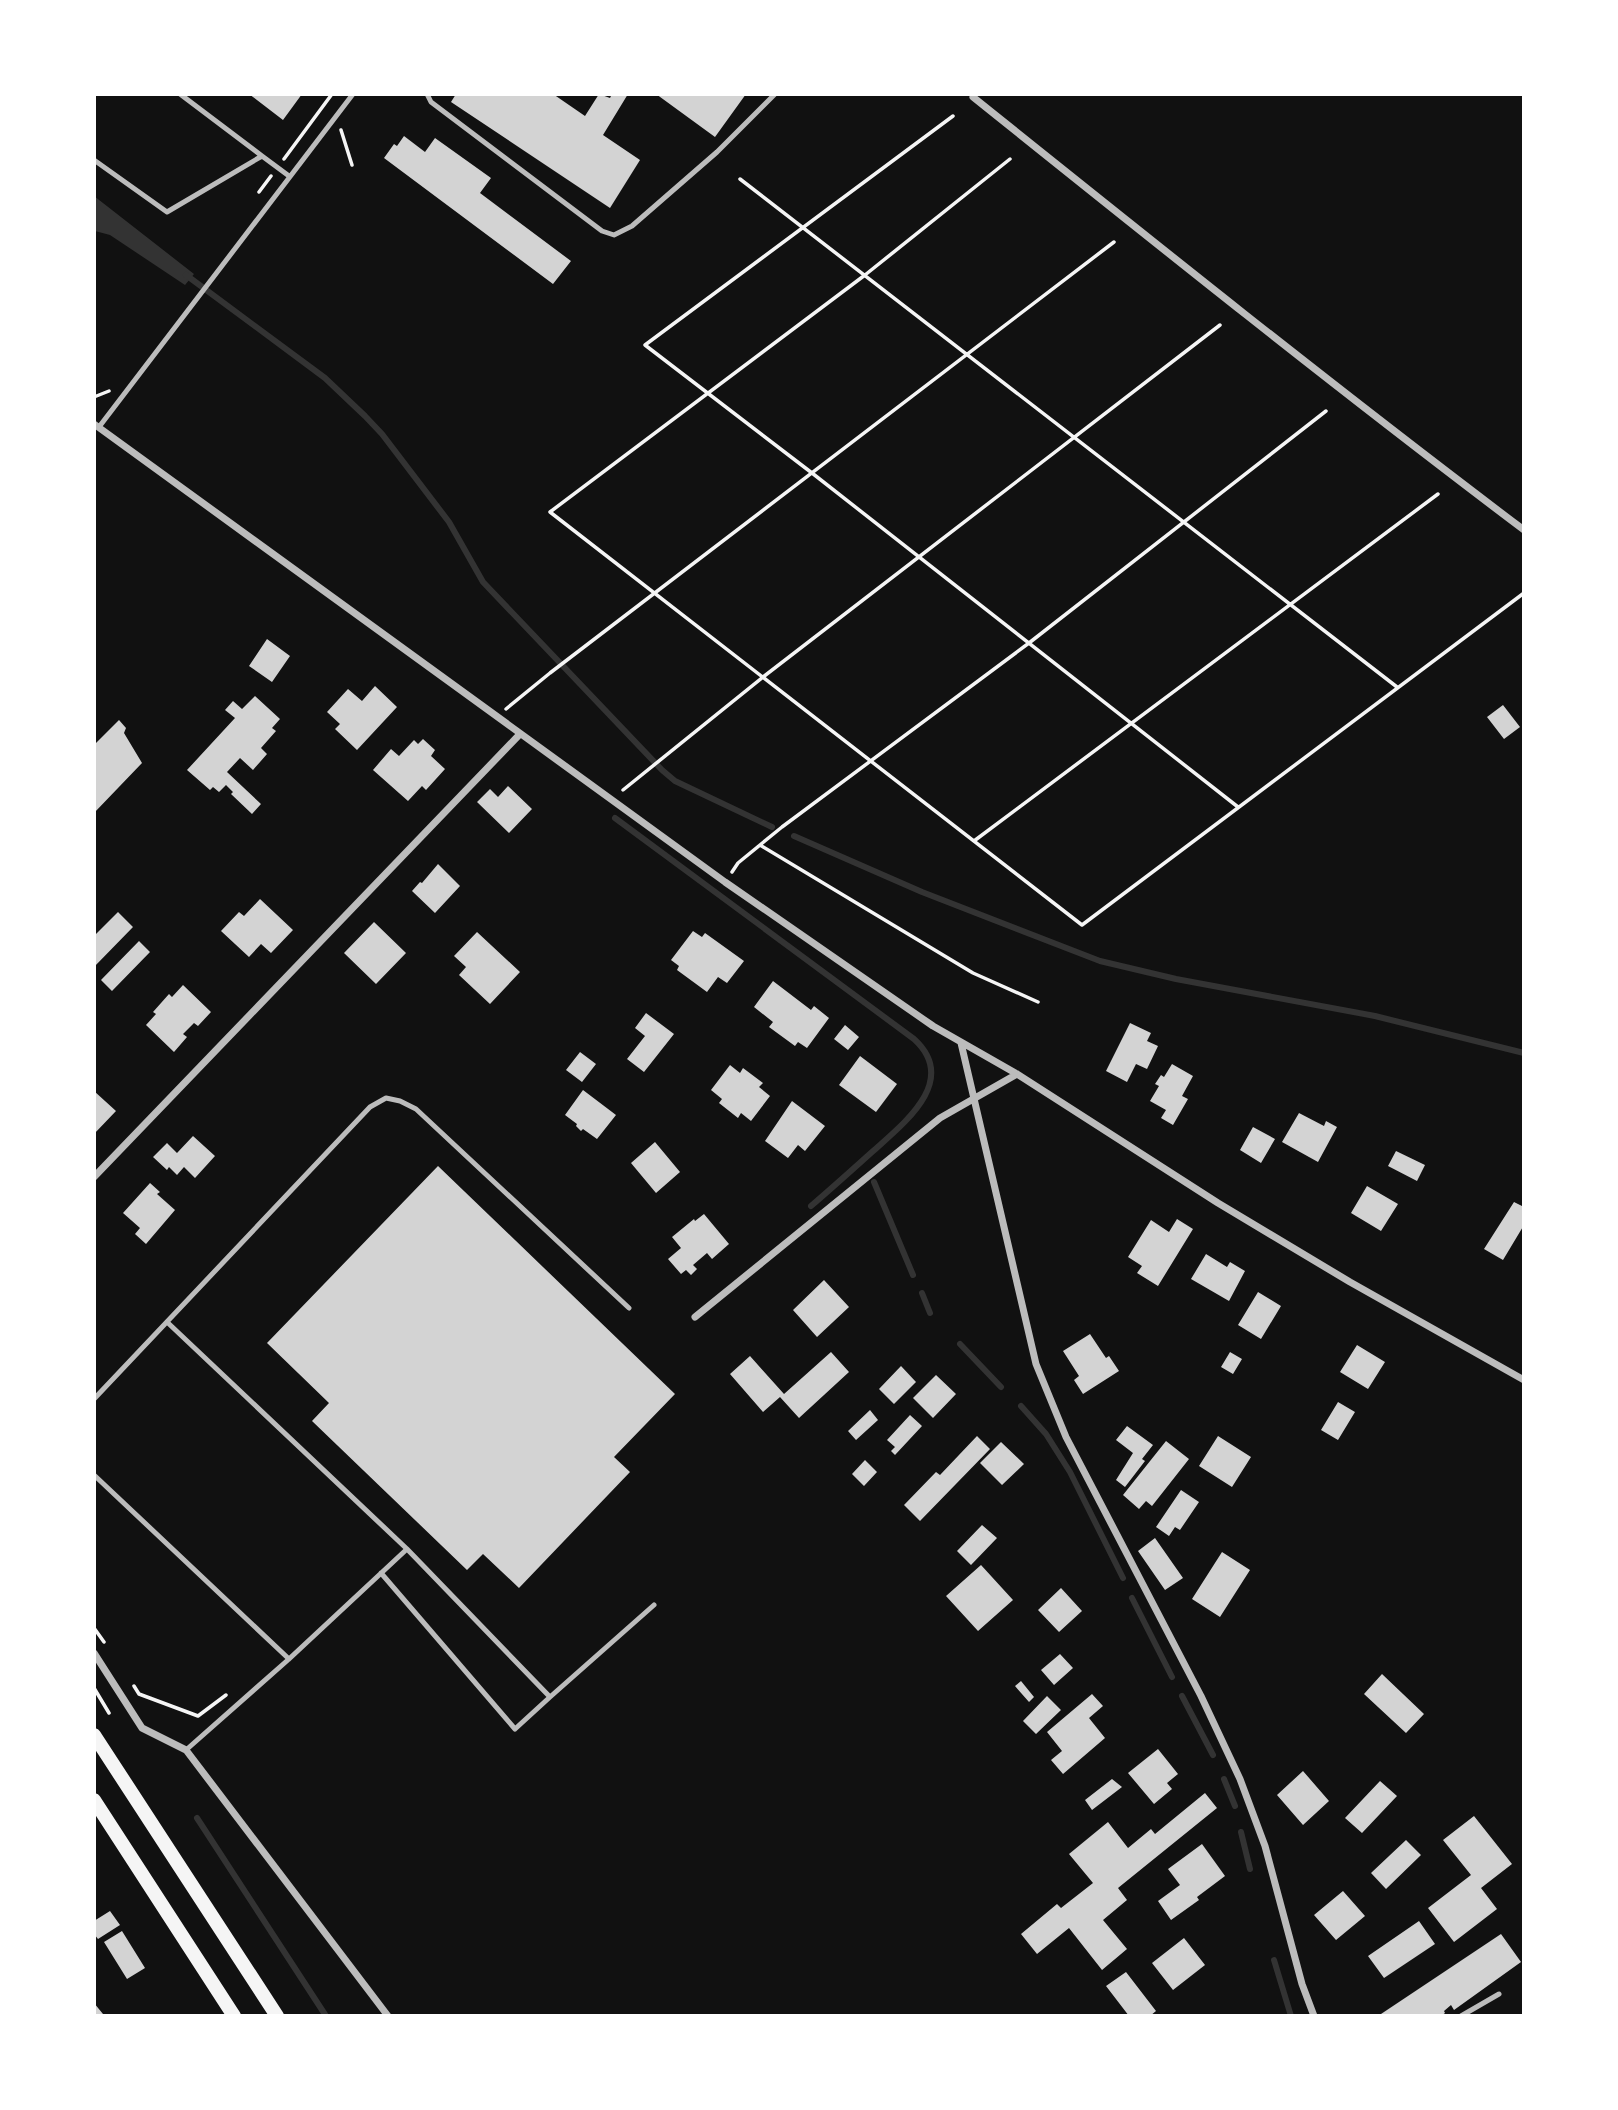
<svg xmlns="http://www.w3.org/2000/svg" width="1618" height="2110" font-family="'Nunito Sans',sans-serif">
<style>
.water{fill:#333}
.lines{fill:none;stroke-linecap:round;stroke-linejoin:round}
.stream{stroke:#333;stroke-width:6}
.building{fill:#d3d3d3}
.path{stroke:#f5f5f5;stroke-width:3.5}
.service{stroke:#bcbcbc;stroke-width:5}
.minor{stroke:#bcbcbc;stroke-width:7}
.secondary{stroke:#f5f5f5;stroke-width:14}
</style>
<rect width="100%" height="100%" fill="#111"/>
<path class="water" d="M 94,196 L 194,274 L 185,285 L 110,235 L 95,231 Z"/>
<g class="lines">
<path class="stream" d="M 186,275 L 325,378 L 365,416 L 382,434 L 449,522 L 483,582 L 662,770 L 675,781 L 772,827
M 615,818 L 914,1039 C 960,1081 903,1124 872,1152 C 852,1170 832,1188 811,1206
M 794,836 L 922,892 L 1100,961 L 1176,979 L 1375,1016 L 1524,1053
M 874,1182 L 913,1275
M 922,1293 L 930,1313
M 960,1344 L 1001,1387
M 1021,1406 L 1046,1434 L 1070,1472 L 1123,1578
M 1132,1598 L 1172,1677
M 1182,1696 L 1213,1755
M 1224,1779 L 1235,1806
M 197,1818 L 326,2016
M 1241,1832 L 1250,1869
M 1274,1960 L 1291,2016"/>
</g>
<path class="building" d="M 249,94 L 302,94 L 283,120 Z
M 456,94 L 553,94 L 585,116 L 599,94 L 610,98 L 612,94 L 628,94 L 603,135 L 640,160 L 610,208 L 451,102 Z
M 656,94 L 746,94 L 715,137 Z
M 404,136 L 425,152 L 435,138 L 491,178 L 480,193 L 571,261 L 553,284 L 384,158 L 394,144 L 397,146 Z
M 267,639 L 290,656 L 272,682 L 249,666 Z
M 375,686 L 397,707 L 357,750 L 335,729 L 340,724 L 327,712 L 348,689 L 362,701 Z
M 255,696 L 280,719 L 272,728 L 276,731 L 261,748 L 267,754 L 253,770 L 240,758 L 227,772 L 261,804 L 252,814 L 231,794 L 233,792 L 226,785 L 219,792 L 213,787 L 210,790 L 187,770 L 235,718 L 225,710 L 233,701 L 242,709 Z
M 1503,705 L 1520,727 L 1504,739 L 1487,717 Z
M 119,720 L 126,728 L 124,733 L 142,763 L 94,813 L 94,745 Z
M 423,739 L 435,750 L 431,756 L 445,769 L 426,790 L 422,786 L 408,801 L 373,770 L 391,749 L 399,756 L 414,740 L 418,744 Z
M 508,786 L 532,809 L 509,833 L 477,802 L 490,789 L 498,797 Z
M 438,864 L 460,886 L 435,913 L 412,891 L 420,882 L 422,883 Z
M 260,899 L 293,930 L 271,953 L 261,944 L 249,957 L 221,931 L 239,912 L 244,916 Z
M 118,912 L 133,927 L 94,967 L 94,936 Z
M 374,922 L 406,953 L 376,984 L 344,953 Z
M 693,931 L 702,937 L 705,933 L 744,961 L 727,983 L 718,977 L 707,992 L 677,970 L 679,966 L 671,960 Z
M 477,932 L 520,972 L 490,1004 L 459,975 L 466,967 L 454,956 Z
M 139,941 L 150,952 L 112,991 L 101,980 Z
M 773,981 L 811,1010 L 814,1006 L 829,1018 L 807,1048 L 798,1042 L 795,1046 L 769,1027 L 773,1022 L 754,1007 Z
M 183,985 L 211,1012 L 198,1026 L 194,1023 L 183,1034 L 187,1037 L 174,1052 L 146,1025 L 156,1014 L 153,1012 L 169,994 L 172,997 Z
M 646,1013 L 674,1034 L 644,1072 L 627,1059 L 645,1036 L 635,1028 Z
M 1130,1023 L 1151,1033 L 1147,1041 L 1158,1046 L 1147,1069 L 1136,1064 L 1127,1082 L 1106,1071 Z
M 845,1025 L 859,1037 L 848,1050 L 834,1039 Z
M 580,1052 L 596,1064 L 582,1082 L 566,1070 Z
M 860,1056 L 897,1084 L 876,1112 L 839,1085 Z
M 1172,1064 L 1193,1076 L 1182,1096 L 1188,1099 L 1173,1125 L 1161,1118 L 1166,1110 L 1150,1101 L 1159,1086 L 1155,1084 L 1161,1075 L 1164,1077 Z
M 730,1065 L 740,1073 L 743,1068 L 763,1083 L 759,1087 L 770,1096 L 751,1121 L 741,1113 L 738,1118 L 719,1103 L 722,1099 L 711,1090 Z
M 583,1090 L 616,1115 L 597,1139 L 583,1129 L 581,1131 L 576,1126 L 577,1124 L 565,1115 Z
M 94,1091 L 116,1111 L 94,1134 Z
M 792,1101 L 825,1126 L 805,1151 L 798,1145 L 788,1158 L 765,1141 Z
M 1299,1113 L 1324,1126 L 1326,1121 L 1337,1127 L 1318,1162 L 1282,1142 Z
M 1253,1127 L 1275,1139 L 1261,1163 L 1240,1150 Z
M 193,1136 L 215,1156 L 195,1178 L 184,1167 L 177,1175 L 169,1167 L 167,1170 L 153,1157 L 167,1143 L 177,1153 Z
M 655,1142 L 680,1172 L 656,1193 L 631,1163 Z
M 1396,1151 L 1425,1165 L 1417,1181 L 1388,1166 Z
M 438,1166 L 675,1394 L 614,1457 L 630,1472 L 519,1588 L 483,1554 L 467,1570 L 312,1421 L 329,1403 L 267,1343 Z
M 150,1183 L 160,1192 L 157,1194 L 175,1210 L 146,1244 L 135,1234 L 140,1228 L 123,1213 Z
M 1367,1186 L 1398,1204 L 1381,1231 L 1351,1213 Z
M 1514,1202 L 1524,1207 L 1524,1225 L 1503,1260 L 1484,1249 Z
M 704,1214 L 729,1244 L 712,1259 L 707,1253 L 693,1265 L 697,1269 L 691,1275 L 686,1270 L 681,1274 L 668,1259 L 681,1248 L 672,1237 L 694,1219 L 695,1221 Z
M 1177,1219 L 1193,1229 L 1158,1286 L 1137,1273 L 1142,1266 L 1128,1257 L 1151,1220 L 1169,1232 Z
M 1206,1254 L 1227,1267 L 1230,1262 L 1245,1271 L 1229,1301 L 1191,1279 Z
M 824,1280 L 849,1307 L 817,1337 L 793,1310 Z
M 1258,1292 L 1281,1306 L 1261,1339 L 1238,1325 Z
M 1090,1334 L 1106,1358 L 1109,1356 L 1119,1371 L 1083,1394 L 1074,1380 L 1079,1376 L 1063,1351 Z
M 1357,1345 L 1385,1362 L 1368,1389 L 1340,1372 Z
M 831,1352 L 849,1372 L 799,1418 L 780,1397 L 763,1412 L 730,1374 L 750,1356 L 784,1394 Z
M 1230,1352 L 1242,1359 L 1233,1374 L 1221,1367 Z
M 901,1366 L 916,1382 L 894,1404 L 879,1389 Z
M 936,1375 L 956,1394 L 933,1418 L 913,1398 Z
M 1338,1402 L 1355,1412 L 1338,1440 L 1321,1430 Z
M 870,1410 L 878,1420 L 856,1440 L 848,1431 Z
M 910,1415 L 922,1426 L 895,1455 L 891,1451 L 895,1447 L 887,1440 Z
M 1127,1426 L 1153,1445 L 1142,1459 L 1145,1461 L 1125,1487 L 1116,1480 L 1133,1453 L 1116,1440 Z
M 977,1436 L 990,1449 L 920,1521 L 904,1505 L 936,1472 L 940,1475 Z
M 1218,1436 L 1251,1457 L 1232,1487 L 1199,1466 Z
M 1166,1441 L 1189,1459 L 1152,1506 L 1146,1501 L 1139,1509 L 1123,1495 Z
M 1001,1442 L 1024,1464 L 1002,1485 L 980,1463 Z
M 865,1460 L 877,1472 L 864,1486 L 852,1474 Z
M 1181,1490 L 1199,1502 L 1180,1530 L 1175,1527 L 1169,1536 L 1156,1527 Z
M 982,1525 L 997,1538 L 971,1565 L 957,1551 Z
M 1155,1538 L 1183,1578 L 1165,1590 L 1138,1551 Z
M 1222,1552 L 1250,1570 L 1220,1617 L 1192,1599 Z
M 981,1565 L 1013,1600 L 978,1631 L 946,1596 Z
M 1061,1588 L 1082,1611 L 1059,1632 L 1038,1610 Z
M 1060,1654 L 1073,1668 L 1054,1685 L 1041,1670 Z
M 1382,1674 L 1424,1714 L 1406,1733 L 1364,1694 Z
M 1021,1681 L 1034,1697 L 1029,1702 L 1015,1686 Z
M 1092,1694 L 1103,1706 L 1089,1718 L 1105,1738 L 1063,1774 L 1051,1760 L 1062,1751 L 1047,1732 Z
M 1047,1696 L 1061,1710 L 1036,1734 L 1023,1721 Z
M 1158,1749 L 1178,1774 L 1167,1783 L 1172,1789 L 1154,1804 L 1128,1773 Z
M 1303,1771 L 1329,1801 L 1303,1825 L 1277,1795 Z
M 1112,1779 L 1122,1787 L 1092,1810 L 1085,1800 Z
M 1380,1781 L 1397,1796 L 1362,1833 L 1345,1818 Z
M 1205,1793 L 1217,1808 L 1118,1888 L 1127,1900 L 1103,1920 L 1127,1949 L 1102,1970 L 1069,1928 L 1037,1954 L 1021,1934 L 1057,1904 L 1061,1908 L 1093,1883 L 1069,1854 L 1108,1822 L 1128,1848 L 1151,1829 L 1155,1834 Z
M 1474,1816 L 1512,1864 L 1481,1888 L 1497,1909 L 1454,1942 L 1428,1908 L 1471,1875 L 1443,1840 Z
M 1406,1840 L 1421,1855 L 1386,1889 L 1371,1873 Z
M 1202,1844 L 1225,1876 L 1197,1897 L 1199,1900 L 1171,1920 L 1158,1901 L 1180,1885 L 1168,1869 Z
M 1343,1891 L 1365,1916 L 1336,1940 L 1314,1915 Z
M 110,1911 L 120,1925 L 98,1939 L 94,1934 L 94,1921 Z
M 1419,1921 L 1435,1944 L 1384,1978 L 1368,1956 Z
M 122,1931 L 145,1968 L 127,1979 L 104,1942 Z
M 1501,1934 L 1521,1962 L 1454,2010 L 1451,2005 L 1444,2011 L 1445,2013 L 1441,2016 L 1378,2016 Z
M 1184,1938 L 1205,1965 L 1173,1990 L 1152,1963 Z
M 1126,1972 L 1156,2011 L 1150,2016 L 1129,2016 L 1106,1986 Z
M 94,2003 L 103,2014 L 101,2016 L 94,2016 Z"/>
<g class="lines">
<path class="path" d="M 953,116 L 645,345 L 812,473 L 1238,807
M 341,130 L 352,165
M 284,159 L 332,94
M 1010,159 L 865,275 L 550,512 L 1082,925 L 1524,593
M 740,179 L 1397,687
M 259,192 L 271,176
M 94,397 L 109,391
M 506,709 L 550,673 L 1114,242
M 623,790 L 763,677 L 1220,325
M 974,841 L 1438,494
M 760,845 L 973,973 L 1038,1002
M 732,872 L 738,863 L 782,827 L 1029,643 L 1326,411
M 94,1628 L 104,1642
M 134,1686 L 139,1694 L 198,1716 L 226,1695
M 94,1688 L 109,1713"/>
<path class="service" d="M 180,94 L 262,156
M 427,94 L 431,102 L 602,231 L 614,235 L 632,226 L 717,152 L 775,94
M 94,160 L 167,212 L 262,156 L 289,176
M 99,427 L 353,94
M 167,1322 L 407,1549 L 550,1697 L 654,1605
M 94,1399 L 370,1107 L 386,1098 L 400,1101 L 416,1109 L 629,1308
M 94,1475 L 289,1659
M 381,1573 L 515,1729 L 550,1697
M 186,1750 L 289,1659 L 407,1549
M 1461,2016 L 1499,1994"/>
<path class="minor" d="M 973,97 C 1155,243 1337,389 1524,530
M 94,424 L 725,882 L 933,1026 L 1017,1074 L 1218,1203 L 1350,1282 L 1524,1380
M 961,1043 L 1036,1364 L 1066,1437 L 1201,1696 L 1240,1779 L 1265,1846 L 1302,1984 L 1314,2016
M 94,1177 L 520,734
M 695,1317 L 940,1118 L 1017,1074
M 94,1653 L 142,1728 L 186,1750 L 388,2016"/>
<path class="secondary" d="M 94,1735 L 277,2016
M 94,1800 L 234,2016"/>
</g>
<rect width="1618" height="2110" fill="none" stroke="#ffffff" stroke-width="192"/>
</svg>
